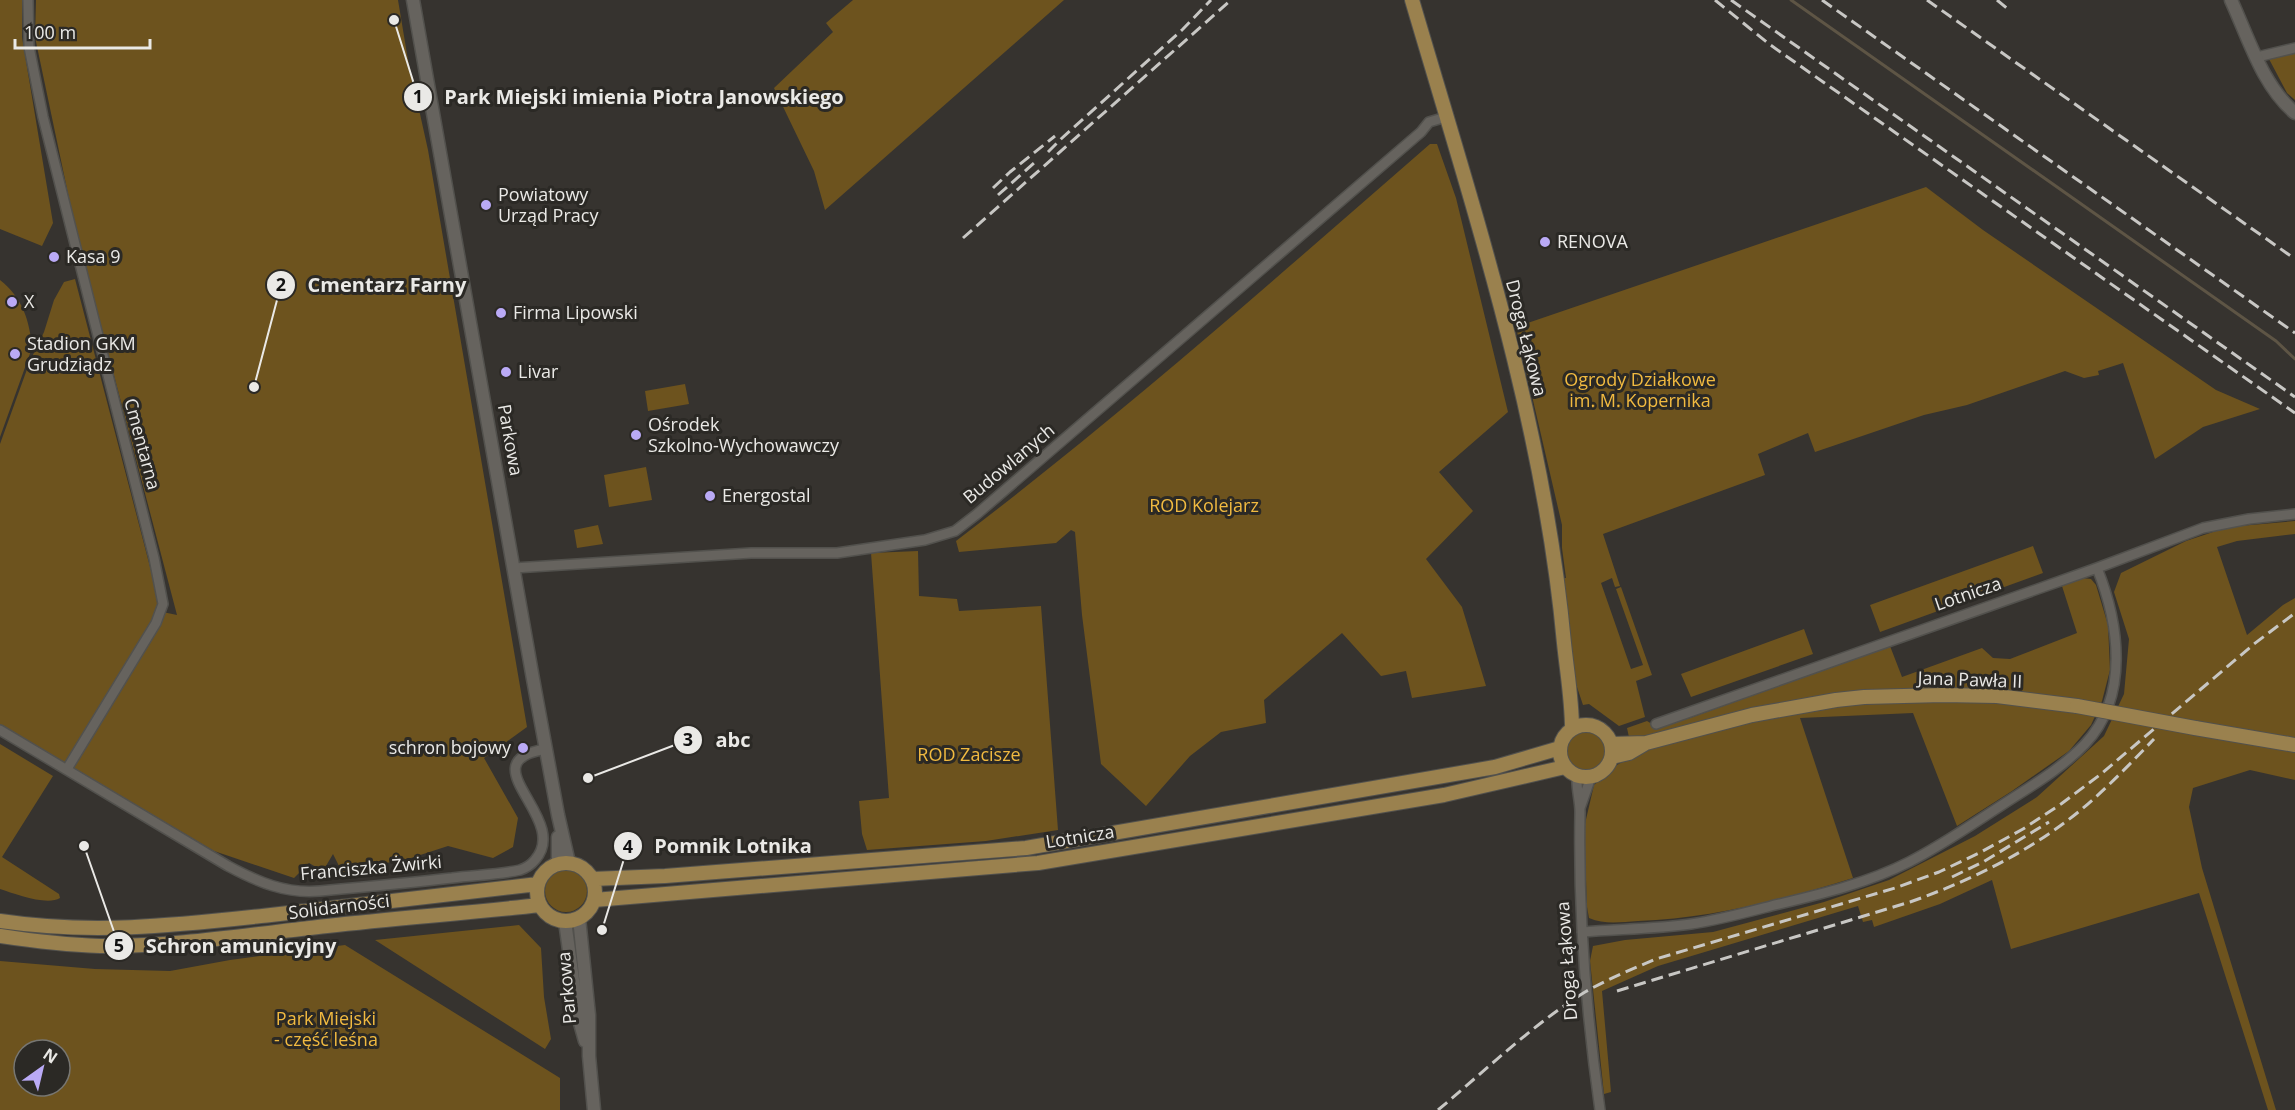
<svg xmlns="http://www.w3.org/2000/svg" width="2295" height="1110" font-family="'Open Sans',sans-serif">
<style>
.green{fill:#6d531e;fill-rule:evenodd}
.lines{fill:none;stroke-linecap:round;stroke-linejoin:round}
.stream{stroke:#5e5545;stroke-width:3}
.street-casing{stroke:#52514d;stroke-width:12}
.secondary-casing{stroke:#52514d;stroke-width:15}
.primary-casing{stroke:#52514d;stroke-width:16}
.street{stroke:#66635e;stroke-width:9}
.secondary{stroke:#66635e;stroke-width:12}
.primary{stroke:#9a814e;stroke-width:14}
.rail{stroke:#c8c7c4;stroke-width:3;stroke-dasharray:12 6;stroke-linecap:butt}
.primary-bridge-casing{stroke:#52514d;stroke-width:16;stroke-linecap:butt}
.primary-bridge{stroke:#9a814e;stroke-width:14}
.poi-dot{fill:#baaaf6;stroke:#2b2925;stroke-width:2}
.labels{text-anchor:middle;stroke-width:6;stroke-linejoin:round;paint-order:stroke}
.poi-label{font-size:18px;fill:#eae9e6;stroke:#2b2925;text-anchor:start}
.street-label{font-size:18px;fill:#eae9e6;stroke:#2b2925}
.park-label{font-size:18px;fill:#f1ba40;stroke:#2b2925}
.leader{fill:none;stroke:#eae9e6;stroke-width:2}
.callout-dot{fill:#eae9e6;stroke:#2b2925;stroke-width:2}
.mark-label{font-size:18px;text-anchor:middle;font-weight:bold;fill:#111}
.callout-label{font-size:20px;text-anchor:middle;font-weight:bold;fill:#eae9e6;stroke:#2b2925;stroke-width:6;stroke-linejoin:round;paint-order:stroke}
</style>
<rect width="100%" height="100%" fill="#36332f"/>
<path class="green" d="M 0,0 L 22,0 L 22,37 L 53,223 L 42,246 L 0,229 Z
M 36,0 L 398,0 L 408,60 L 428,150 L 527,727 L 484,758 L 518,818 L 513,847 L 493,858 L 448,846 L 411,858 L 342,872 L 333,854 L 323,871 L 309,863 L 294,878 L 214,851 L 0,725 L 0,444 L 30,361 L 44,332 L 54,300 L 64,282 L 75,279 L 155,586 L 158,611 L 177,615 L 75,227 L 35,37 Z
M 853,0 L 1064,0 L 825,210 L 814,171 L 774,88 L 833,32 L 826,23 Z
M 2295,53 L 2295,100 L 2287,93 L 2269,59 Z
M 1430,144 L 1437,144 L 1456,198 L 1508,412 L 1439,472 L 1473,511 L 1426,559 L 1462,607 L 1486,686 L 1412,698 L 1406,671 L 1381,676 L 1342,633 L 1264,700 L 1266,723 L 1221,732 L 1190,756 L 1146,806 L 1101,764 L 1082,615 L 1075,532 L 1071,530 L 1056,543 L 959,552 L 956,541 C 1120,416 1275,279 1430,144 Z
M 1926,187 L 1983,230 L 2216,390 L 2260,409 L 2203,427 L 2155,459 L 2123,363 L 2098,371 L 2099,375 L 2084,378 L 2065,371 L 1967,405 L 1924,415 L 1815,452 L 1808,433 L 1758,454 L 1765,475 L 1603,534 L 1620,586 L 1615,587 L 1612,578 L 1601,583 L 1631,669 L 1643,665 L 1616,589 L 1621,587 L 1652,675 L 1636,681 L 1645,717 L 1619,726 L 1589,704 L 1583,705 L 1574,678 L 1563,578 L 1566,578 L 1562,548 L 1562,525 L 1516,327 Z
M 0,280 C 22,297 30,321 32,348 L 0,437 Z
M 685,384 L 689,404 L 648,411 L 645,391 Z
M 646,467 L 652,500 L 609,507 L 604,475 Z
M 2295,521 L 2295,534 L 2237,541 L 2217,547 L 2247,635 L 2283,605 L 2295,598 L 2295,780 L 2250,770 L 2193,788 L 2189,807 L 2202,868 L 2276,1110 L 2268,1110 L 2199,893 L 2011,949 L 1992,880 L 1940,904 L 1874,927 L 1872,920 L 1863,922 L 1858,906 L 1658,966 L 1602,991 L 1611,1092 L 1604,1094 L 1590,961 L 1593,946 L 1625,940 L 1713,932 L 1824,902 L 1889,880 L 1975,836 L 2037,797 L 2104,736 L 2124,694 L 2129,639 L 2114,592 L 2121,573 L 2186,541 L 2228,527 Z
M 598,525 L 603,544 L 577,548 L 574,530 Z
M 2033,546 L 2043,573 L 1880,632 L 1870,605 Z
M 918,551 L 919,596 L 957,599 L 959,611 L 1041,606 L 1058,830 L 986,841 L 867,850 L 862,834 L 859,801 L 889,798 L 871,553 Z
M 2082,578 L 2091,579 L 2096,585 L 2108,625 L 2110,670 L 2102,701 L 2091,725 L 2069,751 L 2012,791 L 1957,826 L 1913,713 L 1800,718 L 1853,878 C 1783,900 1712,918 1638,921 C 1621,922 1605,925 1589,918 L 1587,907 L 1584,828 L 1594,785 L 1617,765 L 1633,756 L 1627,728 L 1647,721 L 1657,727 L 1690,718 L 1890,646 L 1902,677 L 1982,648 L 1993,658 L 2010,659 L 2077,633 L 2062,586 Z
M 1804,629 L 1813,654 L 1691,697 L 1681,674 Z
M1566 751a21 21 0 1 1 42 0a21 21 0 1 1-42 0Z
M 0,744 L 53,776 L 2,857 L 59,894 L 60,898 C 47,906 15,894 0,889 Z
M545 891a21 21 0 1 1 42 0a21 21 0 1 1-42 0Z
M 519,925 L 541,948 L 544,997 L 551,1039 L 545,1049 L 375,940 Z
M 345,945 L 560,1078 L 560,1110 L 0,1110 L 0,961 L 95,969 L 170,971 L 230,960 ZM 24,1050 L 60,1050 L 60,1086 L 24,1086 Z"/>
<g class="lines">
<path class="stream" d="M 1791,0 L 2276,341 L 2295,359"/>
<defs>
<path id="street" d="M 28,0 L 29,47 L 43,117 L 154,558 L 163,604 L 156,623 L 67,769
M 2257,57 L 2295,48
M 514,568 L 751,553 L 837,553 L 925,540 L 955,531 L 977,514 L 1421,132 L 1429,122 L 1446,117
M 1656,724 L 2097,568 L 2203,528 L 2249,519 L 2295,514
M 0,730 L 228,866 C 258,882 285,894 320,891 C 364,887 408,883 452,878 C 474,875 498,875 520,870 C 526,868 531,865 535,860 C 572,818 466,762 546,749
M 1577,776 C 1576,788 1580,800 1580,812 C 1578,912 1586,1012 1600,1110
M 1580,808 L 1591,777
M 1582,932 C 1618,929 1655,929 1691,924 C 1718,920 1744,913 1771,906 C 1817,895 1866,884 1909,862 C 1941,846 1971,825 2002,805 C 2031,786 2061,769 2085,744 C 2130,696 2119,623 2097,568"/>
<path id="secondary" d="M 413,0 L 533,679 L 558,815 L 569,863
M 2231,0 C 2249,39 2262,85 2295,113
M 558,837 L 558,864
M 579,918 L 589,1015 L 589,1056 L 594,1110
M 565,921 L 578,1016 L 585,1041"/>
<path id="primary" d="M 1412,0 C 1474,211 1544,423 1564,643 C 1567,672 1572,700 1572,729
M1560 751a26 26 0 1 1 52 0a26 26 0 1 1-52 0Z
M 2195,728 L 2295,745
M 1611,744 L 1646,743 L 1752,715 L 1836,700 L 1864,697 L 1943,695 L 1997,696 L 2077,706
M 1612,757 L 1629,753 L 1646,743
M537 892a29 29 0 1 1 58 0a29 29 0 1 1-58 0Z
M 592,879 L 665,876 L 1026,848 L 1495,767 L 1560,748
M 594,900 L 1038,863 L 1444,795 L 1565,767
M 0,921 C 94,935 178,925 271,915 C 360,905 449,895 538,884
M 0,936 C 33,941 66,945 100,946 C 175,947 252,934 327,926 C 398,918 469,913 540,905"/>
</defs>
<use href="#street" class="street-casing"/>
<use href="#secondary" class="secondary-casing"/>
<use href="#primary" class="primary-casing"/>
<use href="#street" class="street"/>
<use href="#secondary" class="secondary"/>
<use href="#primary" class="primary"/>
<path class="rail" d="M 1715,0 L 1769,44 L 2295,413
M 1731,0 L 2295,397
M 1822,0 L 2295,333
M 1927,0 L 2295,259
M 1997,0 L 2009,10
M 1048,152 L 1061,139 L 1183,29 L 1211,0
M 993,188 L 1010,172 L 1055,136
M 998,195 L 1034,163
M 963,238 L 1231,0
M 1952,877 L 1983,862 L 2049,822
M 1617,991 L 1910,902 C 1972,880 2031,851 2082,809 C 2108,787 2131,763 2154,739
M 1438,1110 C 1486,1070 1532,1025 1585,992 C 1608,979 1632,969 1656,959 L 1895,888 L 1939,872 L 1979,853 L 2023,829 L 2061,804 L 2101,774 L 2254,644 L 2295,613"/>
<defs>
<path id="primary-bridge" d="M 2077,706 L 2195,728"/>
</defs>
<use href="#primary-bridge" class="primary-bridge-casing"/>
<use href="#primary-bridge" class="primary-bridge"/>
</g>
<g class="poi-dot">
<circle cx="486" cy="205" r="6"/>
<circle cx="1545" cy="242" r="6"/>
<circle cx="54" cy="257" r="6"/>
<circle cx="12" cy="302" r="6"/>
<circle cx="501" cy="313" r="6"/>
<circle cx="15" cy="354" r="6"/>
<circle cx="506" cy="372" r="6"/>
<circle cx="636" cy="435" r="6"/>
<circle cx="710" cy="496" r="6"/>
<circle cx="523" cy="748" r="6"/>
</g>
<g class="labels">
<g class="poi-label">
<text x="498" y="201">Powiatowy<tspan x="498" dy="21">Urząd Pracy</tspan></text>
<text x="1557" y="248">RENOVA</text>
<text x="66" y="263">Kasa 9</text>
<text x="24" y="308">X</text>
<text x="513" y="319">Firma Lipowski</text>
<text x="27" y="350">Stadion GKM<tspan x="27" dy="21">Grudziądz</tspan></text>
<text x="518" y="378">Livar</text>
<text x="648" y="431">Ośrodek<tspan x="648" dy="21">Szkolno-Wychowawczy</tspan></text>
<text x="722" y="502">Energostal</text>
<text x="511" y="754" text-anchor="end">schron bojowy</text>
</g>
<g class="street-label">
<text transform="translate(1526 338) rotate(76)" y="6">Droga Łąkowa</text>
<text transform="translate(510 440) rotate(80)" y="6">Parkowa</text>
<text transform="translate(142 444) rotate(75)" y="6">Cmentarna</text>
<text transform="translate(1009 464) rotate(-40)" y="6">Budowlanych</text>
<text transform="translate(1968 594) rotate(-19)" y="6">Lotnicza</text>
<text transform="translate(1970 680) rotate(2)" y="6">Jana Pawła II</text>
<text transform="translate(1080 837) rotate(-9)" y="6">Lotnicza</text>
<text transform="translate(371 868) rotate(-5)" y="6">Franciszka Żwirki</text>
<text transform="translate(339 907) rotate(-7)" y="6">Solidarności</text>
<text transform="translate(1567 961) rotate(-94)" y="6">Droga Łąkowa</text>
<text transform="translate(567 988) rotate(-95)" y="6">Parkowa</text>
</g>
<g class="park-label">
<text x="1640" y="386">Ogrody Działkowe<tspan x="1640" dy="21">im. M. Kopernika</tspan></text>
<text x="1204" y="512">ROD Kolejarz</text>
<text x="969" y="761">ROD Zacisze</text>
<text x="326" y="1025">Park Miejski<tspan x="326" dy="21">- część leśna</tspan></text>
</g>
</g>
<path class="leader" d="M394 20L418 97M254 387L281 285M588 778L688 740M602 930L628 846M84 846L119 946"/>
<g class="callout-dot">
<circle cx="394" cy="20" r="6"/>
<circle cx="254" cy="387" r="6"/>
<circle cx="588" cy="778" r="6"/>
<circle cx="602" cy="930" r="6"/>
<circle cx="84" cy="846" r="6"/>
<circle cx="418" cy="97" r="15"/>
<circle cx="281" cy="285" r="15"/>
<circle cx="688" cy="740" r="15"/>
<circle cx="628" cy="846" r="15"/>
<circle cx="119" cy="946" r="15"/>
</g>
<g class="mark-label">
<text x="418" y="103">1</text>
<text x="281" y="291">2</text>
<text x="688" y="746">3</text>
<text x="628" y="853">4</text>
<text x="119" y="952">5</text>
</g>
<g class="callout-label">
<text x="644" y="104">Park Miejski imienia Piotra Janowskiego</text>
<text x="387" y="292">Cmentarz Farny</text>
<text x="733" y="747">abc</text>
<text x="733" y="853">Pomnik Lotnika</text>
<text x="241" y="953">Schron amunicyjny</text>
</g>
<g transform="translate(42 1068) rotate(34)"><circle r="28" fill="#2b2925" stroke="#777672" stroke-width="1.5"/>
<path d="M0-4.5L10 22L0 15L-10 22Z" fill="#baaaf6"/>
<text y="-9" font-size="16" font-weight="bold" text-anchor="middle" fill="#eae9e6">N</text>
</g>
<path d="M15 39v9h135v-9" fill="none" stroke="#eae9e6" stroke-width="3"/>
<text x="24" y="39" font-size="18" fill="#eae9e6" stroke="#2b2925" stroke-width="4.5" paint-order="stroke">100 m</text>
</svg>
